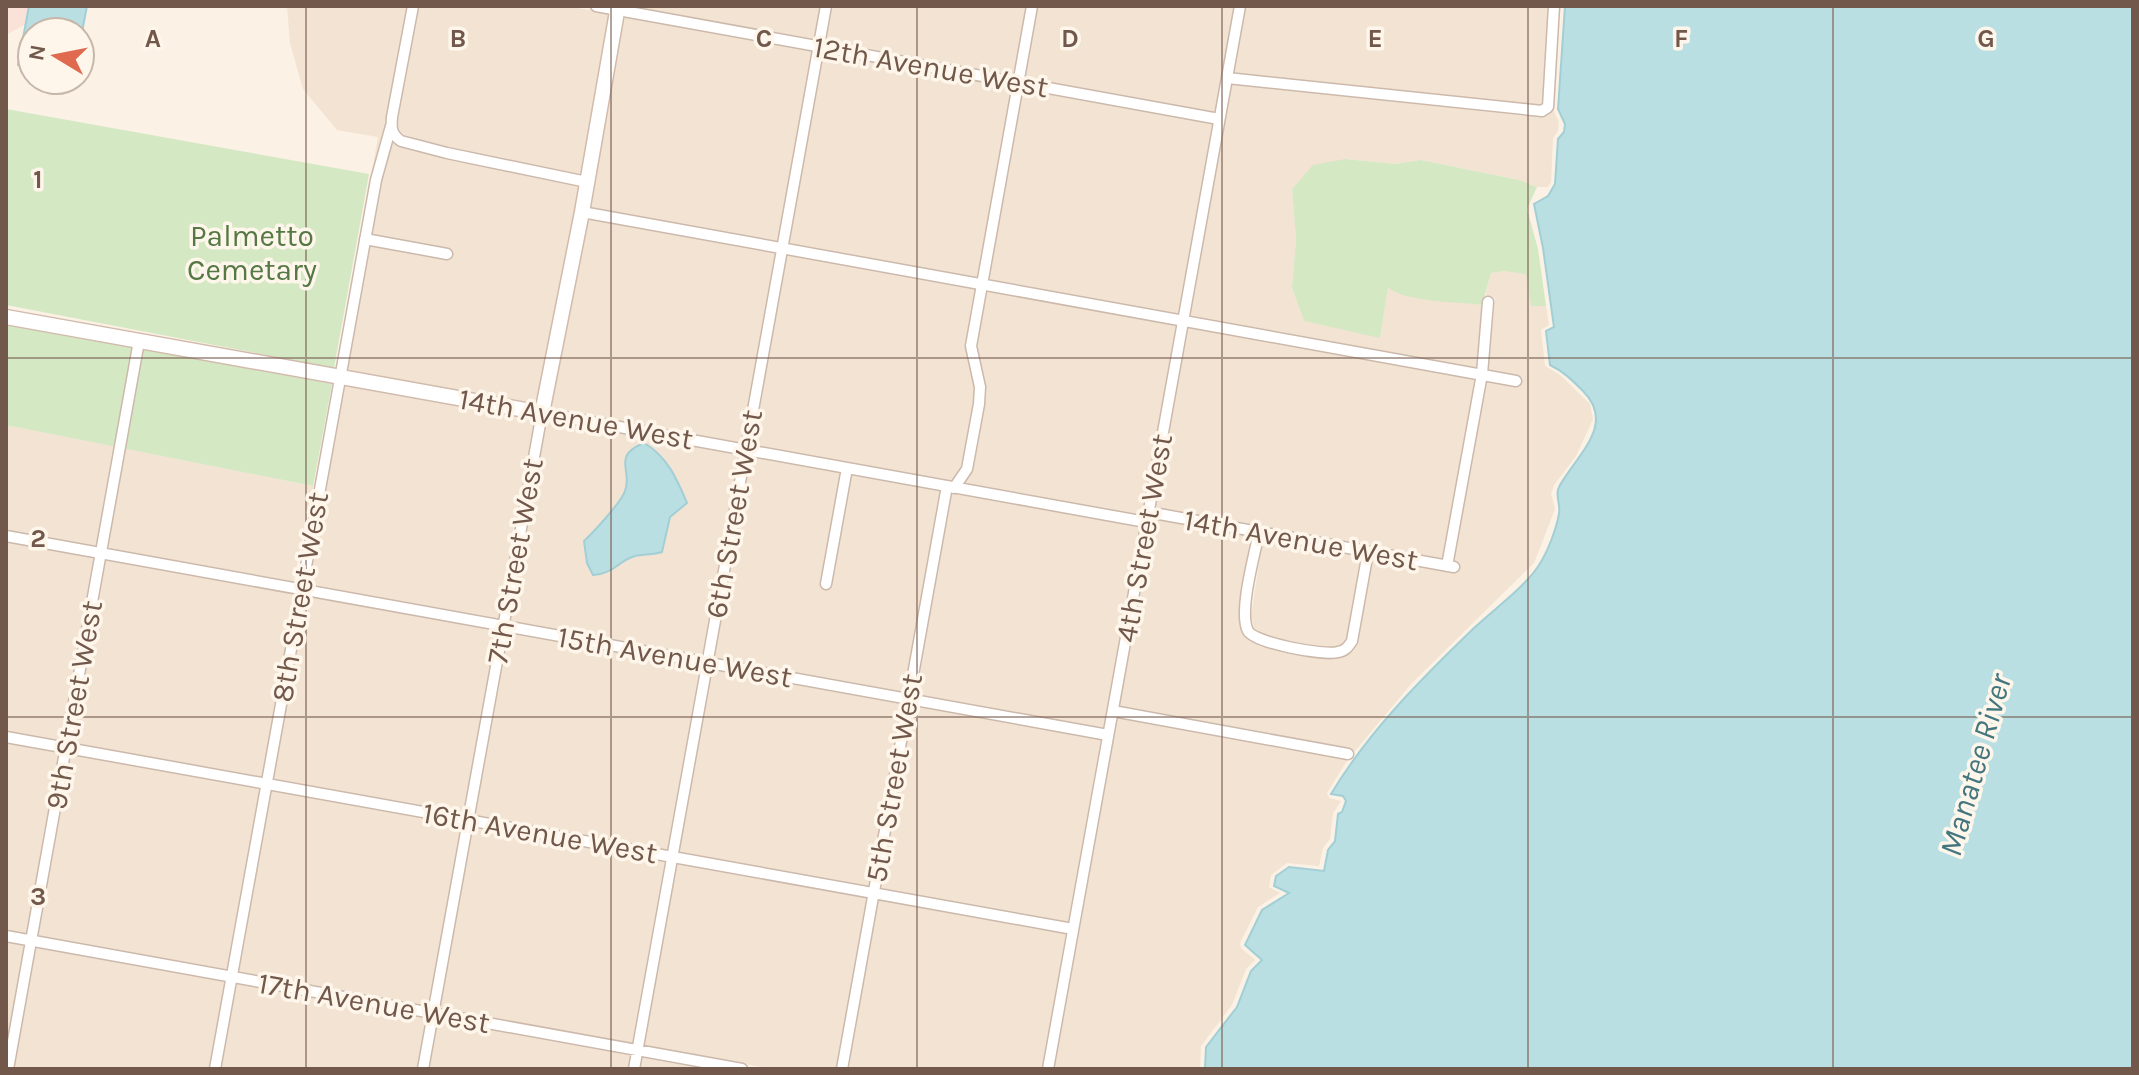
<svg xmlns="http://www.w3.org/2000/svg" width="2139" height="1075" font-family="Karla,sans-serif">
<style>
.residential{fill:#f2e3d3;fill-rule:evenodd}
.commercial{fill:#fbe2d9}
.green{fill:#d4e8c4}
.water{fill:#badfe3;stroke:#a1cfd5;stroke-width:2}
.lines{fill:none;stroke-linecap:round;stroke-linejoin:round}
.street-casing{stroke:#ccb9ab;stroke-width:13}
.secondary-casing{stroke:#d1bbac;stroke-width:17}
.street{stroke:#fff;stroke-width:10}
.secondary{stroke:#fff;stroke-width:14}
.grid{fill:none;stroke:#72584b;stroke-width:2;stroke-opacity:0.55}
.labels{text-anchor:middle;stroke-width:7;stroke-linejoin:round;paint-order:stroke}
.street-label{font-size:30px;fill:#72584b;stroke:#fef6ea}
.park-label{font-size:30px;fill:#557844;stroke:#fef6ea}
.water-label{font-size:32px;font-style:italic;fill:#43767e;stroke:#fef6ea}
.grid-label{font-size:26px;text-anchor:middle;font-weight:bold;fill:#72584b;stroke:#fef6ea;stroke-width:7;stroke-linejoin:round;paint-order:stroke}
</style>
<rect width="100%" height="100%" fill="#fbf1e4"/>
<path class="residential" d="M 287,6 L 407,6 L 385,125 L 372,171 L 378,137 L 337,130 L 303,89 L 290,43 Z
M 419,6 L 566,6 L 611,14 L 582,176 L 448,148 L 399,133 L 397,122 Z
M 625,6 L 820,6 L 814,40 Z
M 832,6 L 1026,6 L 1014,76 L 825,42 Z
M 1038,6 L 1234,6 L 1215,113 L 1025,78 Z
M 1246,6 L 1548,6 L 1542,105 L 1234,73 Z
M 623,16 L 812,50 L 777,242 L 589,208 Z
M 823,52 L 1012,86 L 977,278 L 789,244 Z
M 1232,84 L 1535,117 L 1549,114 L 1553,109 L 1559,122 L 1558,131 L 1553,138 L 1551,182 L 1548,187 L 1537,187 L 1519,180 L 1421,160 L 1395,164 L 1345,159 L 1292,189 L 1296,239 L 1292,288 L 1304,321 L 1380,337 L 1388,286 L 1416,297 L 1482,305 L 1476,368 L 1190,316 Z
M 1023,89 L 1213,123 L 1178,314 L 989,280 Z
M 393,141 L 399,146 L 446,158 L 581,186 L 537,407 L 347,373 L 370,246 L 452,260 L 453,250 L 372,235 L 381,181 Z
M 587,218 L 775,252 L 741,444 L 549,409 Z
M 787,254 L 975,288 L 965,345 L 974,387 L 974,403 L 961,466 L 951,482 L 752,446 Z
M 1504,271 L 1526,273 L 1531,305 L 1546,306 L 1549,325 L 1541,330 L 1545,366 L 1560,375 L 1590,404 L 1593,419 L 1576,456 L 1554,485 L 1551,494 L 1555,509 L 1534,563 L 1412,683 L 1355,751 L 1119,707 L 1153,518 L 1252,536 L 1239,616 L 1243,634 L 1260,646 L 1330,658 L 1342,657 L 1351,652 L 1358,642 L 1373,558 L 1458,573 L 1460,563 L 1453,562 L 1487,381 L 1520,387 L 1523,377 L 1488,370 L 1495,298 L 1485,296 L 1491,273 Z
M 987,290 L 1176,325 L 1142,516 L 963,484 L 973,470 L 985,404 L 986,386 L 977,346 Z
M 1188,327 L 1475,379 L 1442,560 L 1155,508 Z
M 345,383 L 535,417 L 499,620 L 308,585 Z
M 547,419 L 739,454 L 702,656 L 510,622 ZM 625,460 L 670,470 L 677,479 L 662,552 L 637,556 L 621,563 L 609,573 L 587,563 L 585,541 L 597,530 L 626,491 Z
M 6,425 L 313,486 L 293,584 L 6,531 Z
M 750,456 L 841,472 L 820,588 L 831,589 L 852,475 L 940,490 L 904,693 L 714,658 Z
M 952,493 L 1140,526 L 1103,729 L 915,695 Z
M 1263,538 L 1362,556 L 1347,639 L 1343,644 L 1330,648 L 1263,636 L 1254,628 L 1251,616 Z
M 6,541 L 94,557 L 61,741 L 6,731 Z
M 106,559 L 295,593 L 262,777 L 73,743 Z
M 307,596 L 497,630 L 464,814 L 273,779 Z
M 508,632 L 700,667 L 667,851 L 475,816 Z
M 712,669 L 902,703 L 869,887 L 679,853 Z
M 913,705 L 1101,739 L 1068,923 L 880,889 Z
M 1117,717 L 1348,759 L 1327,793 L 1329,798 L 1341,801 L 1333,813 L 1330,839 L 1323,848 L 1319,866 L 1287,863 L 1271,875 L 1269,887 L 1280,893 L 1258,907 L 1240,943 L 1241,948 L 1255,960 L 1246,969 L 1232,1005 L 1201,1046 L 1200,1069 L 1054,1069 Z
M 6,742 L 59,751 L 26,934 L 6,931 Z
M 71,754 L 260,788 L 227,971 L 38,937 Z
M 272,790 L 462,824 L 429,1007 L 238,973 Z
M 473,826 L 665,861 L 632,1044 L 440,1009 Z
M 677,863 L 867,897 L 836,1069 L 772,1069 L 644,1046 Z
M 878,899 L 1066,933 L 1042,1069 L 848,1069 Z
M 6,941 L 24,945 L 6,1047 Z
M 36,947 L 225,981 L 209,1069 L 14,1069 Z
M 237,983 L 427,1017 L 417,1069 L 221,1069 Z
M 438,1019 L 631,1054 L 628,1069 L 429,1069 Z
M 642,1056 L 713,1069 L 640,1069 Z"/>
<path class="commercial" d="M 6,6 L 29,6 L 26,24 L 6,35 Z"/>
<path class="green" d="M 6,109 L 369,174 L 334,368 L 6,305 Z
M 1345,159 L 1395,164 L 1421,160 L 1519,180 L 1537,187 L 1527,209 L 1538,249 L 1546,306 L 1531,306 L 1526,274 L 1504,271 L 1491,273 L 1482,305 C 1460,302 1402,302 1388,287 L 1380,338 L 1304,321 L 1292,288 L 1296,239 L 1292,189 L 1313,165 Z
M 6,323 L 332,384 L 313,486 L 6,425 Z"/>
<path class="water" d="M 29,6 L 87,6 L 80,42 L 80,32 L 32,32 L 32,72 L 18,65 Z
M 1565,6 L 2133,6 L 2133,1069 L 1205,1069 L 1206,1047 L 1237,1007 L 1251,971 L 1262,960 L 1245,945 L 1262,910 L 1289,893 L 1274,886 L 1276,876 L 1289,867 L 1324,871 L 1328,850 L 1335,841 L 1338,814 L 1342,812 L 1346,801 L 1343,796 L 1331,794 C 1369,731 1421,679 1474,628 C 1492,611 1527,585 1539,565 C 1548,551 1556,530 1559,514 C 1561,503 1554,495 1560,485 C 1578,454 1616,424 1583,391 C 1572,380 1563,371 1550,365 L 1546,331 L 1554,327 L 1543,248 L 1534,204 L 1548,196 L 1555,184 L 1558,139 L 1564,132 L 1565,124 L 1558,109 Z
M 644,443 C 667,456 677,479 687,503 L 670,517 L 662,552 C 653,555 644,554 635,556 C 616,562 616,573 593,575 L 587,563 L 584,541 C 593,533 622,501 625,491 C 633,471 611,456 644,443 Z"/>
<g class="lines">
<defs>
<path id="street" d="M 413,6 L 392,117 C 391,128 391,134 401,141 L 447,153 L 587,182
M 596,6 L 1219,119
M 1227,78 L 1542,111 L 1548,107 L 1554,6
M 582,212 L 1516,381
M 365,239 L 447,254
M 954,488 L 967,469 L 979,404 L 980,387 L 971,346 L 1032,6
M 1148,512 L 1454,567
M 1259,532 C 1255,554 1238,612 1248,631 C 1255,643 1324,656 1338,652 C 1345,651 1348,647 1352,641 L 1368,552
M 6,536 L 1108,735
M 1447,566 L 1482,374 L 1488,302
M 826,584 L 847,468
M 1113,711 L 1348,754
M 6,737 L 1073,929
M 6,936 L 742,1069
M 8,1069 L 139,341
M 215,1069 L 376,180 L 391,126
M 423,1069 L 542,413 L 1146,522
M 634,1069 L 826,6
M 842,1069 L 947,486
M 1048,1069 L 1240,6"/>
<path id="secondary" d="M 6,317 L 542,413 L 582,212 L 618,6"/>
</defs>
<use href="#street" class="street-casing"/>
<use href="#secondary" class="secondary-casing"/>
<use href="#street" class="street"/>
<use href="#secondary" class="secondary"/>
</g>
<path class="grid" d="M 306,6 L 306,1069M 611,6 L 611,1069M 917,6 L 917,1069M 1222,6 L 1222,1069M 1528,6 L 1528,1069M 1833,6 L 1833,1069M 6,358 L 2133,358M 6,717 L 2133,717"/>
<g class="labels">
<g class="street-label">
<text transform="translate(931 67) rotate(10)" y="10">12th Avenue West</text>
<text transform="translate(576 419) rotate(10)" y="10">14th Avenue West</text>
<text transform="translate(734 514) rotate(-80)" y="10">6th Street West</text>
<text transform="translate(1144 538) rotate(-80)" y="10">4th Street West</text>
<text transform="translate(1301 540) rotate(10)" y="10">14th Avenue West</text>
<text transform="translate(515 561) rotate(-80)" y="10">7th Street West</text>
<text transform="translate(300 597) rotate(-80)" y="10">8th Street West</text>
<text transform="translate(675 657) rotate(10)" y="10">15th Avenue West</text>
<text transform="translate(74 705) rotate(-80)" y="10">9th Street West</text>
<text transform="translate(894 778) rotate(-80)" y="10">5th Street West</text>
<text transform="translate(540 833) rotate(10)" y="10">16th Avenue West</text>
<text transform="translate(374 1003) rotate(10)" y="10">17th Avenue West</text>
</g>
<g class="park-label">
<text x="252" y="246">Palmetto<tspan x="252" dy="34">Cemetary</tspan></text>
</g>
<g class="water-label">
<text transform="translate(1975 765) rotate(-74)" y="11">Manatee River</text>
</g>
</g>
<g class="grid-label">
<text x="153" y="47">A</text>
<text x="458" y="47">B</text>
<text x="764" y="47">C</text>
<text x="1070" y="47">D</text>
<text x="1375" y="47">E</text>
<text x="1681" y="47">F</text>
<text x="1986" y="47">G</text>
<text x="38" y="188">1</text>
<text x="38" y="547">2</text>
<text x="38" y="905">3</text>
</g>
<rect width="2139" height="1075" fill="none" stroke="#72584b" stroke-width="16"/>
<g transform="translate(56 56) rotate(280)"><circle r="38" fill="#fef6ea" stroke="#c6b7aa" stroke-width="2"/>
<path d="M0-6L14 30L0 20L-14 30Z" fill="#df6a50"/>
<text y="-12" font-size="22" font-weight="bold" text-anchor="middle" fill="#72584b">N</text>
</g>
</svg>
